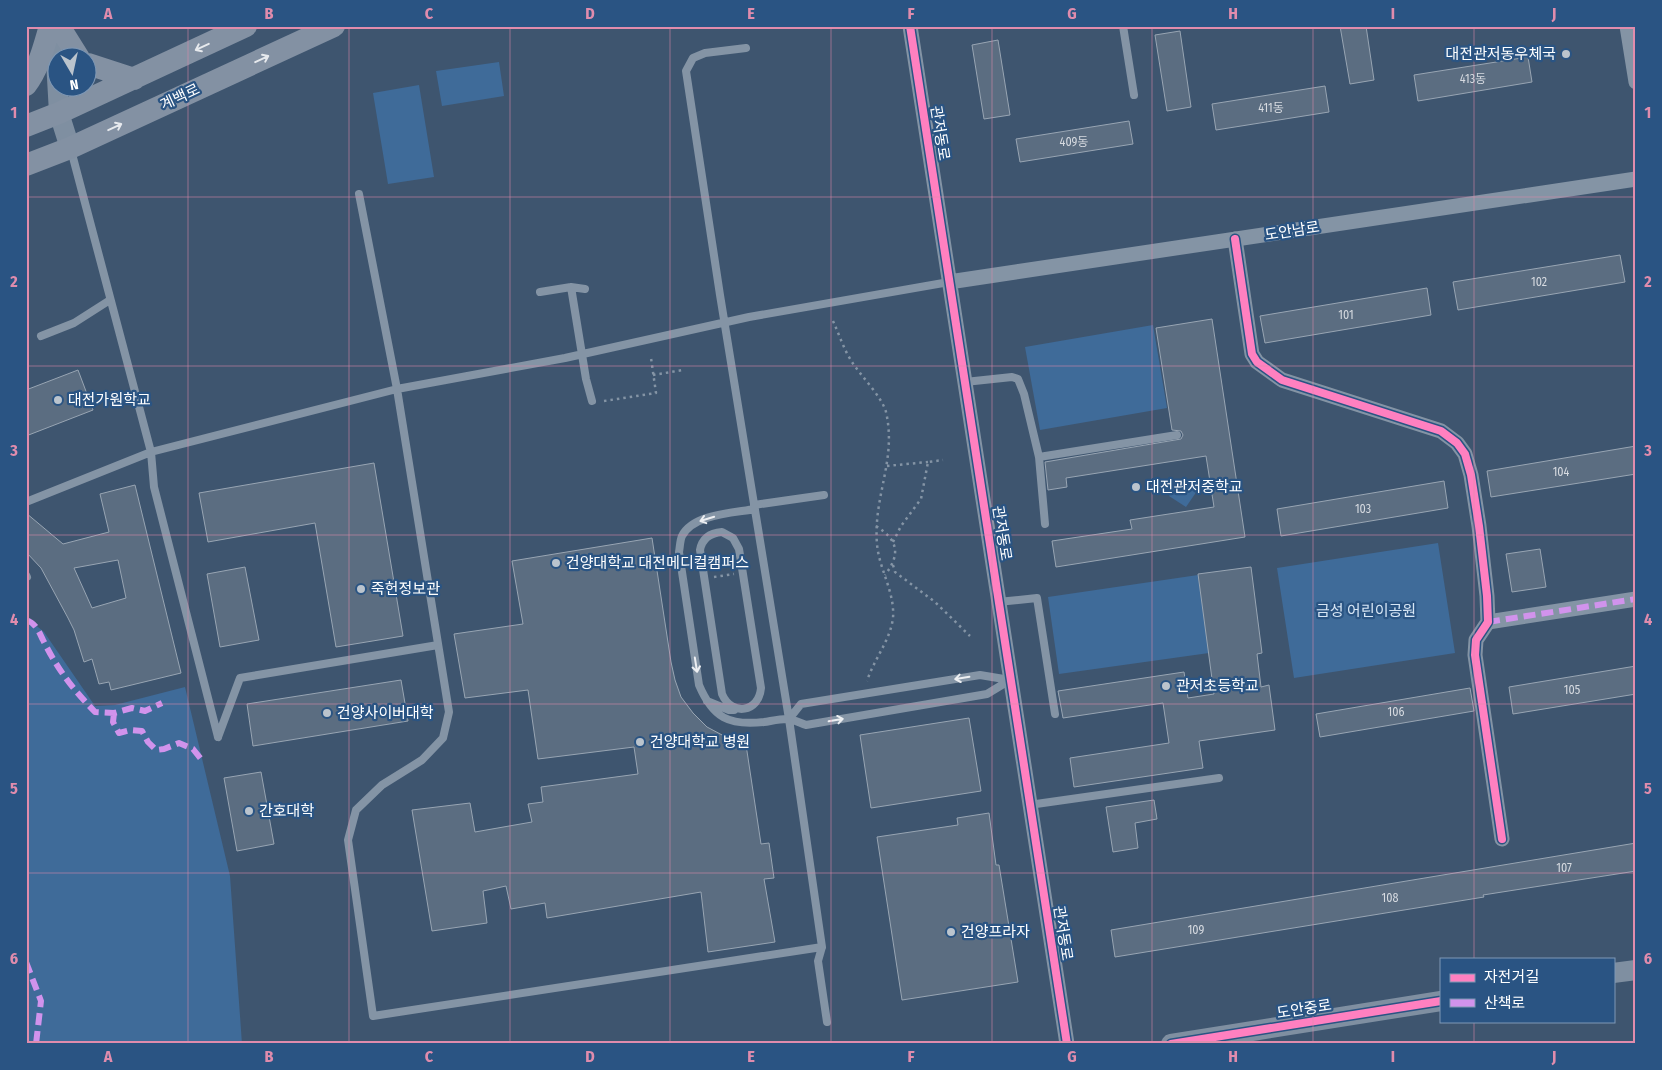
<svg xmlns="http://www.w3.org/2000/svg" width="1662" height="1070" font-family="'Fira Sans Condensed','Noto Sans KR',sans-serif">
<style>
.green{fill:#3f6b99}
.building{fill:#5b6d81;stroke:#98a5b3;fill-rule:evenodd}
.lines{fill:none;stroke-linecap:round;stroke-linejoin:round}
.path{stroke:#8494a5;stroke-width:2.5;stroke-dasharray:2.5 4;stroke-linecap:butt}
.lane{stroke:#8494a5;stroke-width:8}
.street{stroke:#8494a5;stroke-width:15}
.secondary{stroke:#7f8fa1;stroke-width:20}
.primary{stroke:#8391a3;stroke-width:22}
.quiet{stroke:#d193ec;stroke-width:6;stroke-dasharray:12 6;stroke-linecap:butt}
.cycleway-casing{stroke:#2a5483;stroke-width:11}
.cycleway{stroke:#ff80c0;stroke-width:8}
.oneway{stroke:#e6e9ed}
.oneway2{stroke:#edeff2}
.grid{fill:none;stroke:#e08cad;stroke-width:1;stroke-opacity:0.55}
.poi-dot{fill:#bbc4cd;stroke:#2a5483;stroke-width:2}
.labels{text-anchor:middle;stroke-width:4.5;stroke-linejoin:round;paint-order:stroke}
.number-label{font-size:12px;fill:#d6dae0}
.poi-label{font-size:15px;fill:#fff;stroke:#2a5483;text-anchor:start}
.street-label{font-size:15px;fill:#fff;stroke:#2a5483}
.park-label{font-size:15px;fill:#d7e6f5;stroke:#2a5483}
.neatline{fill:none;stroke:#e08cad;stroke-width:2}
.grid-label{font-size:16px;text-anchor:middle;font-weight:bold;fill:#e08cad}
</style>
<rect width="100%" height="100%" fill="#3e556f"/>
<path class="green" d="M 499,62 L 504,96 L 442,106 L 436,71 Z
M 419,85 L 434,177 L 388,184 L 373,93 Z
M 1153,325 L 1167,408 L 1040,430 L 1025,347 Z
M 1180,480 L 1197,491 L 1186,507 L 1169,496 Z
M 1438,543 L 1455,653 L 1294,678 L 1277,568 Z
M 1198,575 L 1209,653 L 1059,674 L 1048,597 Z
M 26,617 L 44,632 L 95,706 L 115,705 L 185,687 L 230,876 L 242,1044 L 26,1044 Z"/>
<path class="building" d="M 1340,26 L 1366,26 L 1374,80 L 1350,84 Z
M 1180,31 L 1191,107 L 1167,111 L 1155,35 Z
M 998,40 L 1010,115 L 984,119 L 972,45 Z
M 1528,57 L 1532,82 L 1418,101 L 1414,75 Z
M 1325,86 L 1329,112 L 1216,130 L 1212,104 Z
M 1129,121 L 1133,144 L 1020,162 L 1016,139 Z
M 1620,255 L 1625,282 L 1458,310 L 1453,282 Z
M 1427,288 L 1431,315 L 1265,343 L 1260,316 Z
M 1212,319 L 1245,537 L 1056,567 L 1052,541 L 1132,529 L 1130,520 L 1214,507 L 1206,456 L 1066,478 L 1067,487 L 1048,490 L 1045,462 L 1181,439 L 1183,435 L 1181,431 L 1172,430 L 1156,328 Z
M 78,370 L 93,410 L 26,436 L 26,390 Z
M 1636,446 L 1636,474 L 1491,497 L 1487,471 Z
M 374,463 L 403,636 L 336,647 L 315,523 L 208,542 L 199,493 Z
M 1444,481 L 1448,508 L 1281,536 L 1277,509 Z
M 135,485 L 181,673 L 111,690 L 109,682 L 99,684 L 92,659 L 84,662 L 74,630 L 68,618 L 41,568 L 26,552 L 26,513 L 63,544 L 109,532 L 100,494 ZM 118,560 L 126,598 L 92,608 L 74,568 Z
M 652,538 L 671,662 L 675,680 L 681,697 L 693,713 L 707,727 L 724,736 L 745,738 L 761,844 L 769,843 L 774,878 L 764,879 L 775,942 L 708,952 L 701,892 L 547,918 L 545,903 L 511,909 L 506,886 L 483,891 L 487,923 L 432,931 L 412,810 L 470,803 L 475,832 L 532,822 L 528,804 L 543,802 L 541,787 L 638,774 L 634,747 L 538,759 L 528,690 L 465,698 L 454,634 L 523,624 L 512,561 Z
M 1540,549 L 1546,587 L 1512,592 L 1506,554 Z
M 245,567 L 259,640 L 220,647 L 207,574 Z
M 1251,567 L 1262,653 L 1257,654 L 1261,687 L 1269,685 L 1275,730 L 1199,741 L 1203,768 L 1074,787 L 1070,758 L 1169,743 L 1163,703 L 1063,718 L 1058,691 L 1184,672 L 1188,698 L 1214,694 L 1198,574 Z
M 1636,666 L 1636,694 L 1513,714 L 1509,687 Z
M 401,680 L 408,721 L 253,746 L 247,704 Z
M 1470,688 L 1474,711 L 1320,737 L 1316,714 Z
M 969,718 L 981,791 L 871,808 L 860,735 Z
M 261,772 L 274,844 L 237,851 L 224,778 Z
M 1154,800 L 1157,819 L 1135,823 L 1138,848 L 1113,852 L 1106,807 Z
M 989,813 L 996,865 L 999,865 L 1018,982 L 902,1000 L 877,837 L 958,825 L 957,818 Z
M 1636,843 L 1636,871 L 1483,895 L 1484,897 L 1115,957 L 1111,930 Z"/>
<g class="lines">
<path class="path" d="M 833,321 C 839,334 844,350 852,362 C 861,376 882,397 886,412 C 897,460 873,496 877,544 C 879,569 895,592 893,618 C 890,641 874,659 867,681
M 653,375 L 683,370
M 604,401 L 656,393 L 651,358
M 887,466 L 928,462
M 876,526 C 898,540 901,554 885,575
M 893,542 L 901,526 L 921,499 L 928,462 L 943,460
M 893,565 L 895,572 L 935,602 L 970,636
M 714,577 L 734,574"/>
<path class="lane" d="M 1123,26 L 1134,95
M 746,48 L 705,53 L 693,58 L 686,71 L 720,295 L 789,719 L 822,947 L 818,961 L 827,1022
M 71,150 L 151,452 L 154,487 L 218,737
M 359,194 L 397,389 L 449,712 L 443,738 L 422,760 L 382,785 L 356,810 L 348,840 L 373,1016 L 822,947
M 571,287 L 586,379 L 592,401
M 540,292 L 571,287 L 585,289
M 41,336 L 74,323 L 110,300
M 965,382 L 1012,377 L 1018,379 L 1024,394 L 1039,457 L 1177,435
M 1039,457 L 1045,524
M 26,502 L 151,452 L 397,389 L 565,358 L 749,317 L 949,282
M 754,505 L 824,495
M 755,509 C 733,513 693,514 682,536 C 680,540 680,547 679,552 L 699,685 C 713,718 729,726 764,722 C 771,721 779,719 787,719 C 793,719 800,723 806,725 L 987,694 L 1010,680
M 722,532 L 733,538 L 739,549 L 761,688 C 759,712 732,717 722,694 L 700,550 C 702,539 710,533 722,532 Z
M 26,575 L 27,577
M 998,602 L 1037,598 L 1055,714
M 707,701 L 729,710 L 734,710
M 789,719 L 801,704 L 980,675 L 1010,680
M 218,737 L 240,678 L 438,645
M 1029,805 L 1219,778"/>
<path class="street" d="M 910,26 L 1067,1044
M 1627,26 L 1636,82
M 1235,239 L 1252,354 L 1257,362 L 1282,380 L 1441,431 L 1457,443 L 1465,454 L 1471,475 L 1479,526 L 1487,596 L 1488,622 L 1476,640 L 1475,655 L 1502,839
M 949,282 L 1636,179
M 1488,622 L 1636,599"/>
<path class="secondary" d="M 54,26 L 59,113 L 70,148
M 1613,973 L 1636,970
M 1171,1044 L 1441,1001"/>
<path class="primary" d="M 59,26 L 79,58
M 88,64 L 134,79
M 26,85 C 39,68 44,46 50,26
M 26,126 L 59,113 L 246,26
M 26,165 L 70,148 L 334,26"/>
<path class="quiet" d="M 26,620 C 36,623 39,632 43,640 C 58,670 72,688 95,712 L 114,713 L 132,708 L 145,711 L 162,703
M 1488,622 L 1636,599
M 114,713 L 113,722 L 119,733 L 131,730 L 142,731 L 148,742 L 156,750 L 164,749 L 179,743 L 193,749 L 201,759
M 26,962 L 41,1001 L 36,1044"/>
<defs>
<path id="cycleway" d="M 910,26 L 1067,1044
M 1235,239 L 1252,354 L 1257,362 L 1282,380 L 1441,431 L 1457,443 L 1465,454 L 1471,475 L 1479,526 L 1487,596 L 1488,622 L 1476,640 L 1475,655 L 1502,839
M 1171,1044 L 1441,1001"/>
</defs>
<use href="#cycleway" class="cycleway-casing"/>
<use href="#cycleway" class="cycleway"/>
</g>
<defs><path id="oneway-shaft" d="M-6 0H5M1.5-3L5.5 0L1.5 3" fill="none" stroke-width="1.6" stroke-linecap="round" stroke-linejoin="round" transform="scale(1.25)"/></defs>
<g class="oneway">
<use href="#oneway-shaft" transform="translate(202 47) rotate(155)"/>
<use href="#oneway-shaft" transform="translate(262 59) rotate(-25)"/>
<use href="#oneway-shaft" transform="translate(115 127) rotate(-25)"/>
</g>
<g class="oneway2">
<use href="#oneway-shaft" transform="translate(707 519) rotate(163)"/>
<use href="#oneway-shaft" transform="translate(696 665) rotate(81)"/>
<use href="#oneway-shaft" transform="translate(962 678) rotate(171)"/>
<use href="#oneway-shaft" transform="translate(836 720) rotate(-10)"/>
</g>
<path class="grid" d="M 188,26 L 188,1044M 349,26 L 349,1044M 510,26 L 510,1044M 670,26 L 670,1044M 831,26 L 831,1044M 992,26 L 992,1044M 1152,26 L 1152,1044M 1313,26 L 1313,1044M 1474,26 L 1474,959M 26,197 L 1636,197M 26,366 L 1636,366M 26,535 L 1636,535M 26,704 L 1636,704M 26,873 L 1636,873M 1474,1021 L 1474,1044"/>
<g class="poi-dot">
<circle cx="1566" cy="54" r="5"/>
<circle cx="58" cy="400" r="5"/>
<circle cx="1136" cy="487" r="5"/>
<circle cx="556" cy="563" r="5"/>
<circle cx="361" cy="589" r="5"/>
<circle cx="1166" cy="686" r="5"/>
<circle cx="327" cy="713" r="5"/>
<circle cx="640" cy="742" r="5"/>
<circle cx="249" cy="811" r="5"/>
<circle cx="951" cy="932" r="5"/>
</g>
<g class="labels">
<g class="number-label">
<text x="1473" y="83">413동</text>
<text x="1271" y="112">411동</text>
<text x="1074" y="146">409동</text>
<text x="1539" y="286">102</text>
<text x="1346" y="319">101</text>
<text x="1561" y="476">104</text>
<text x="1363" y="513">103</text>
<text x="1572" y="694">105</text>
<text x="1396" y="716">106</text>
<text x="1564" y="872">107</text>
<text x="1390" y="902">108</text>
<text x="1196" y="934">109</text>
</g>
<g class="poi-label">
<text x="1556" y="59" text-anchor="end">대전관저동우체국</text>
<text x="68" y="405">대전가원학교</text>
<text x="1146" y="492">대전관저중학교</text>
<text x="566" y="568">건양대학교 대전메디컬캠퍼스</text>
<text x="371" y="594">죽헌정보관</text>
<text x="1176" y="691">관저초등학교</text>
<text x="337" y="718">건양사이버대학</text>
<text x="650" y="747">건양대학교 병원</text>
<text x="259" y="816">간호대학</text>
<text x="961" y="937">건양프라자</text>
</g>
<g class="street-label">
<text transform="translate(180 97) rotate(-25)" y="5">계백로</text>
<text transform="translate(940 133) rotate(81)" y="5">관저동로</text>
<text transform="translate(1292 231) rotate(-9)" y="5">도안남로</text>
<text transform="translate(1002 533) rotate(81)" y="5">관저동로</text>
<text transform="translate(1063 933) rotate(81)" y="5">관저동로</text>
<text transform="translate(1304 1009) rotate(-9)" y="5">도안중로</text>
</g>
<g class="park-label">
<text x="1366" y="616">금성 어린이공원</text>
</g>
</g>
<rect width="1662" height="1070" fill="none" stroke="#2a5483" stroke-width="55"/>
<rect x="1440" y="958" width="175" height="65" fill="#2a5483" stroke="#7f98b5"/>
<rect x="1450" y="974" width="25" height="8" fill="#ff80c0" stroke="#7f98b5"/>
<text x="1484" y="982" font-size="15" fill="#ffffff">자전거길</text>
<rect x="1450" y="999" width="25" height="8" fill="#d193ec" stroke="#7f98b5"/>
<text x="1484" y="1008" font-size="15" fill="#ffffff">산책로</text>
<g transform="translate(72 72) rotate(171)"><circle r="24" fill="#2a5483" stroke="#7f98b5"/>
<path d="M0-4L9 19L0 12L-9 19Z" fill="#bbc4cd"/>
<text y="-8" font-size="14" font-weight="bold" text-anchor="middle" fill="#ffffff">N</text>
</g>
<rect x="28" y="28" width="1606" height="1014" class="neatline"/>
<g class="grid-label">
<text x="108" y="19">A</text>
<text x="269" y="19">B</text>
<text x="429" y="19">C</text>
<text x="590" y="19">D</text>
<text x="751" y="19">E</text>
<text x="911" y="19">F</text>
<text x="1072" y="19">G</text>
<text x="1233" y="19">H</text>
<text x="1393" y="19">I</text>
<text x="1554" y="19">J</text>
<text x="14" y="118">1</text>
<text x="1648" y="118">1</text>
<text x="14" y="287">2</text>
<text x="1648" y="287">2</text>
<text x="14" y="456">3</text>
<text x="1648" y="456">3</text>
<text x="14" y="625">4</text>
<text x="1648" y="625">4</text>
<text x="14" y="794">5</text>
<text x="1648" y="794">5</text>
<text x="14" y="964">6</text>
<text x="1648" y="964">6</text>
<text x="108" y="1062">A</text>
<text x="269" y="1062">B</text>
<text x="429" y="1062">C</text>
<text x="590" y="1062">D</text>
<text x="751" y="1062">E</text>
<text x="911" y="1062">F</text>
<text x="1072" y="1062">G</text>
<text x="1233" y="1062">H</text>
<text x="1393" y="1062">I</text>
<text x="1554" y="1062">J</text>
</g>
</svg>
